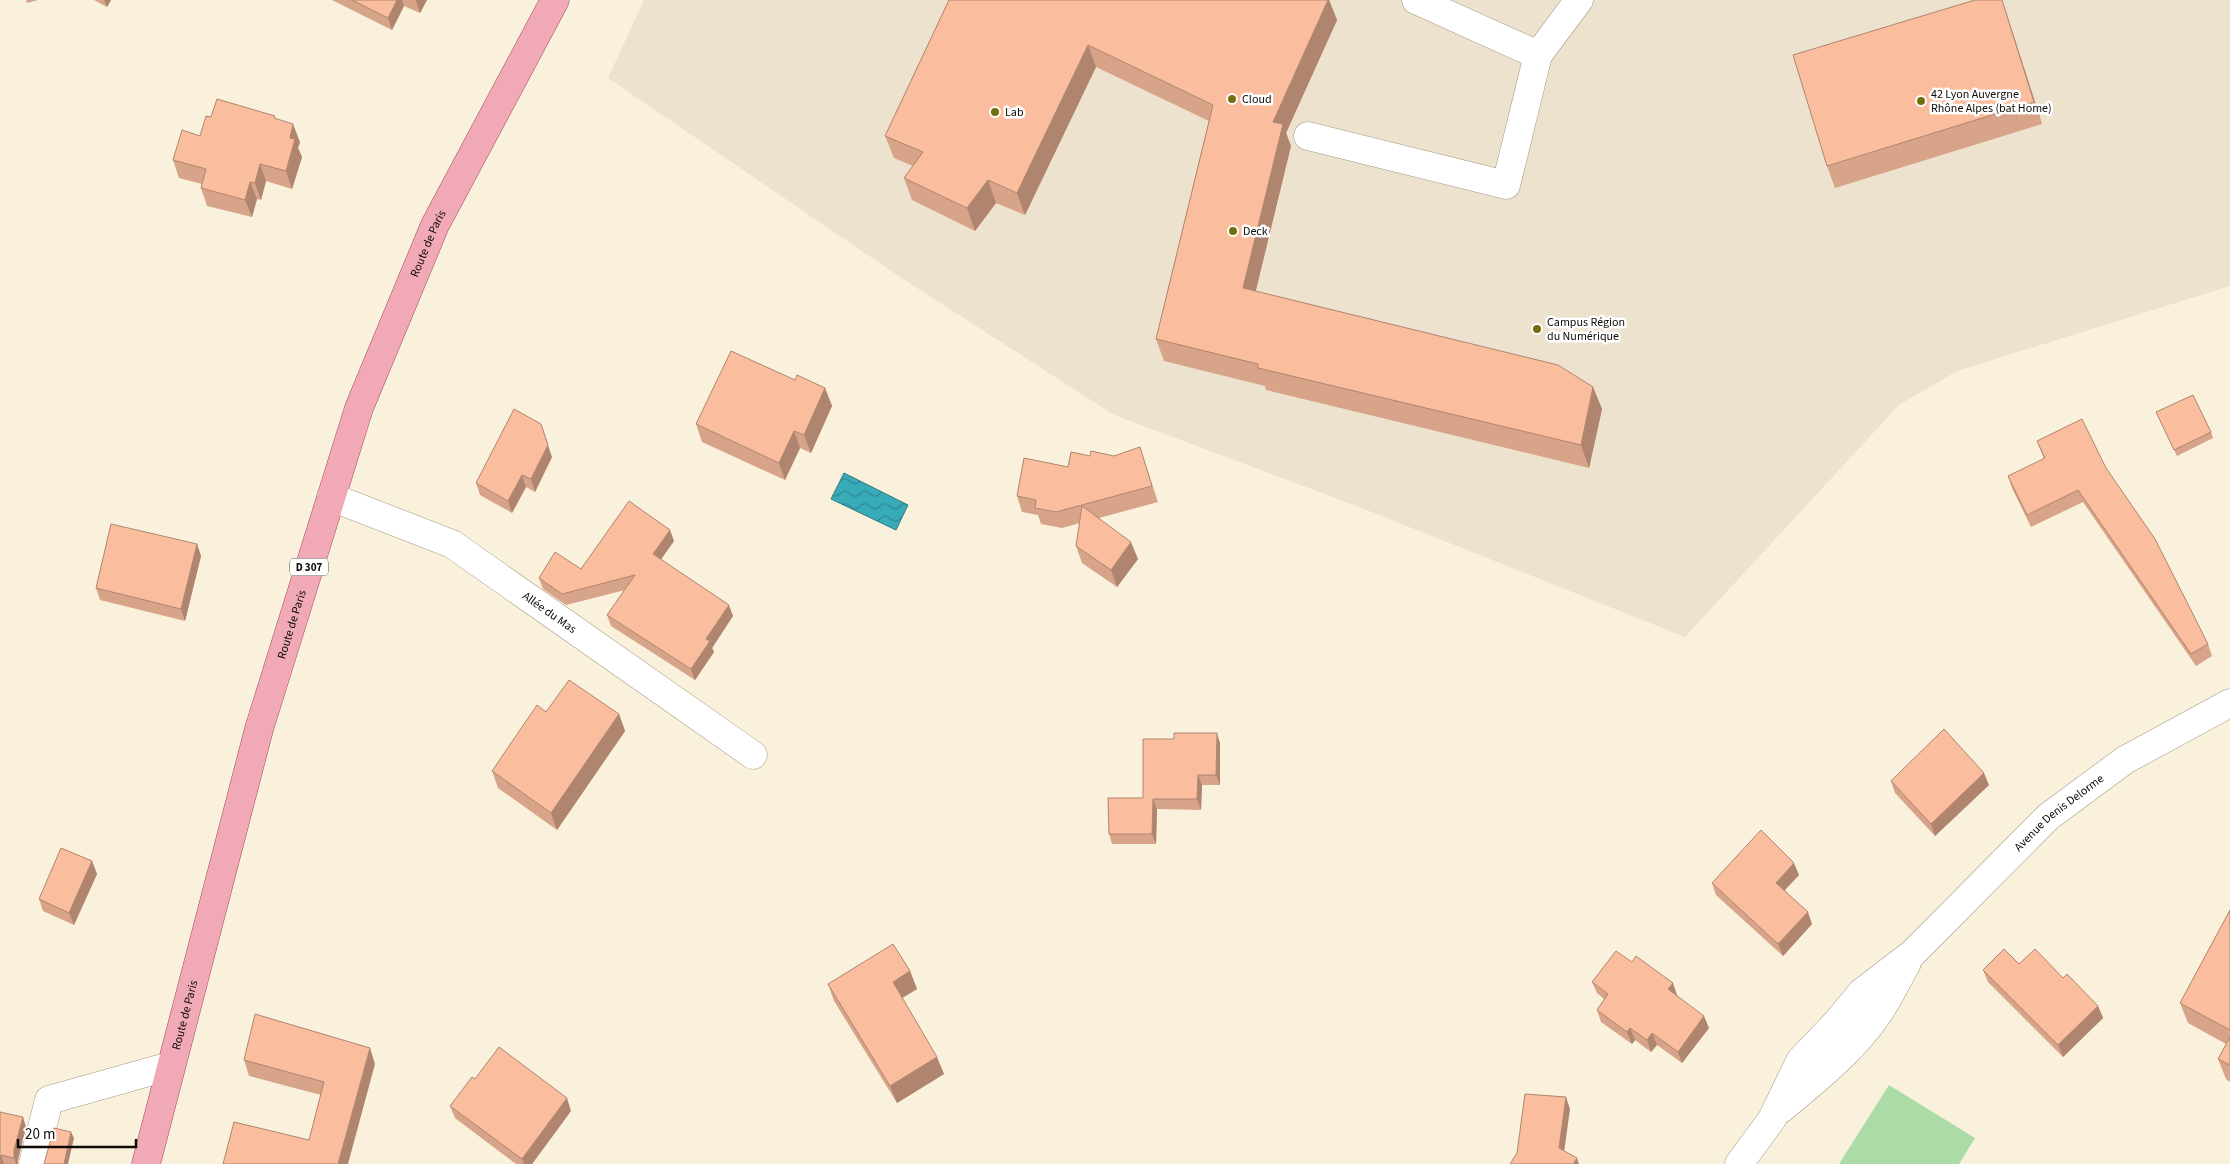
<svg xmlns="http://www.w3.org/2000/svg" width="2230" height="1164" font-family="'Source Sans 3',sans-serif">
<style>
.education{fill:#ede2ce}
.green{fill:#abdca7}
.water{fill:url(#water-waves);stroke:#2b7b82}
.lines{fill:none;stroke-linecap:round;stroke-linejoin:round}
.minor-casing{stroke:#a39a86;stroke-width:29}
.major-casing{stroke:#9b4d5a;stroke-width:29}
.minor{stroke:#fff;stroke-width:28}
.major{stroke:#f1a9b8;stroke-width:28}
.wall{fill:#d7a389}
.shaded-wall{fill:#af856f}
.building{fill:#fabe9f;stroke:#af856f}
.poi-dot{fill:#726e0f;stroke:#fff;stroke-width:2}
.labels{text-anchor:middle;stroke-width:5;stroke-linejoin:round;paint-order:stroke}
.shield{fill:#fff;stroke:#565450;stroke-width:1}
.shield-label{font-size:11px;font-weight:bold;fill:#0e0b05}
.poi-label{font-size:12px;fill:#0e0b05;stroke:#fff;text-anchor:start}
.street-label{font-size:12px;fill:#0e0b05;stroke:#fff}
</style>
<defs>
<pattern id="water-waves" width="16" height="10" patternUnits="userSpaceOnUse" patternTransform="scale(1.25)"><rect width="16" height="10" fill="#38abb8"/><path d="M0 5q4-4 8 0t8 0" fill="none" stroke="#2e8994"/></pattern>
</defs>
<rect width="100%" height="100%" fill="#faf1dc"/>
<path class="education" d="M 644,0 L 2230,0 L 2230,286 L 1957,371 L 1899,405 L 1685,637 L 1359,507 L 1114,415 L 903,279 L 608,78 Z"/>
<path class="green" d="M 1889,1085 L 1975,1138 L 1959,1164 L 1839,1164 Z"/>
<path class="water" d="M 844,473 L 908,505 L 896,530 L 831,499 Z"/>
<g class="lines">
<defs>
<g id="minor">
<path d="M 1416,0 L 1538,55 L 1579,0"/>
<path d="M 1308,136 L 1506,185 L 1538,55"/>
<path id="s1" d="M 331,497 L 452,544 L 753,755"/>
<path d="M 1781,1109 C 1816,1080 1855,1049 1880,1011 C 1890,995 1898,979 1907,963"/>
<path d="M 33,1164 L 49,1100 L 170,1066"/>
<path id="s2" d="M 1739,1164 L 1772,1119 L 1800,1061 L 1838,1021 L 1862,992 L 1913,953 L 2048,817 L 2125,760 L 2230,703"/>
</g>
<g id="major">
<path id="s3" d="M 146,1164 L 259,729 L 359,408 L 435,225 L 555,0"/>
</g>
</defs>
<use href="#minor" class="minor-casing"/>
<use href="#major" class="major-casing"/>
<use href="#minor" class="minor"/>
<use href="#major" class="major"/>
</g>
<path class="wall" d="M 26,0 L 38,0 L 27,3 Z
M 94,0 L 111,0 L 107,7 Z
M 332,0 L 427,0 L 420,13 L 404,6 L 392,30 Z
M 949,0 L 1329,0 L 1337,20 L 1286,133 L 1291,146 L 1255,291 L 1593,387 L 1602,409 L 1589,468 L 1266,390 L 1265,386 L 1164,361 L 1156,339 L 1209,121 L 1096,67 L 1025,215 L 996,203 L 975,231 L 912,200 L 904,178 L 913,166 L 894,158 L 885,136 Z
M 2007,15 L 2042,124 L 1835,188 L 1827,166 Z
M 211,117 L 276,119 L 300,142 L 298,148 L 302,157 L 292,189 L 266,181 L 261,200 L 257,199 L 252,217 L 207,206 L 201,188 L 202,184 L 179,178 L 173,160 L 200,136 Z
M 795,380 L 825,388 L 832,406 L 811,453 L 800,448 L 785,480 L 702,442 L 696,424 Z
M 2156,412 L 2211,432 L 2213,438 L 2177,456 Z
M 2037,441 L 2106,468 L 2208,644 L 2212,656 L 2196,666 L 2083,502 L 2031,527 L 2012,488 L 2008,476 L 2044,459 Z
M 1090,456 L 1145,463 L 1158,502 L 1099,518 L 1138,559 L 1117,587 L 1082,563 L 1076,546 L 1080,523 L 1062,528 L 1041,524 L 1038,515 L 1022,512 L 1017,496 Z
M 552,457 L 535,492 L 526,487 L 512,513 L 480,495 L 476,483 Z
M 674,541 L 661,559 L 733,616 L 712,648 L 714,652 L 695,680 L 611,626 L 607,615 L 625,590 L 566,605 L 543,589 L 539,578 L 581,569 Z
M 197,544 L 201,556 L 185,621 L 100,600 L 96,588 Z
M 619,714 L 625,731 L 557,830 L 498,788 L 492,771 Z
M 1220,743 L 1220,785 L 1202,785 L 1201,810 L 1157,809 L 1156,844 L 1112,844 L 1109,834 L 1143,798 Z
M 1891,781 L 1989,785 L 1935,836 L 1895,793 Z
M 92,861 L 97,874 L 74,925 L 43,911 L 39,899 Z
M 1799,875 L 1785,890 L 1812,924 L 1783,956 L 1716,895 L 1712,883 Z
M 2230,910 L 2230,1082 L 2226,1079 L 2218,1059 L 2226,1044 L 2188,1023 L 2180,1003 Z
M 2019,964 L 2063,978 L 2098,1006 L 2103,1018 L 2063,1057 L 1988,982 L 1983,970 Z
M 910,971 L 917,989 L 902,998 L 944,1074 L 897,1103 L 834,1001 L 828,984 Z
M 1592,982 L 1677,995 L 1709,1028 L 1682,1063 L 1657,1045 L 1651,1052 L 1635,1040 L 1632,1044 L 1601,1022 L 1597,1010 L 1604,999 L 1597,993 Z
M 244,1060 L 375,1064 L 321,1095 L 249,1076 Z
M 475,1079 L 571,1111 L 532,1164 L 516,1164 L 455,1118 L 450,1106 Z
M 0,1112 L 26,1127 L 18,1160 L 18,1164 L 0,1164 Z"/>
<path class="shaded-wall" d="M 104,0 L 111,0 L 107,7 Z
M 397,0 L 402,0 L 404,6 L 392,30 L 388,18 Z
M 416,0 L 427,0 L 420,13 L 416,1 Z
M 1328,0 L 1329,0 L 1337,20 L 1286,133 L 1291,146 L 1251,311 L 1243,288 L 1273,122 Z
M 2002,0 L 2007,15 L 2042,124 L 2034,102 Z
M 1088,45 L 1096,67 L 1025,215 L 1017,193 Z
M 293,124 L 300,142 L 298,148 L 302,157 L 292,189 L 286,171 L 290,138 Z
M 260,164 L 266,181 L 261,200 L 255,183 Z
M 988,180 L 996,203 L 975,231 L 967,208 Z
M 250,182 L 257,199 L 252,217 L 245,200 Z
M 1593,387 L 1602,409 L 1589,468 L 1581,445 Z
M 825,388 L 832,406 L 811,453 L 804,435 Z
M 541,424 L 552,457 L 535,492 L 531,479 Z
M 794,431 L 800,448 L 785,480 L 779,463 Z
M 522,475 L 526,487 L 512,513 L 508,501 Z
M 670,530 L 674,541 L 657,565 L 653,554 Z
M 1131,542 L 1138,559 L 1117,587 L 1111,570 Z
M 197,544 L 201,556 L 185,621 L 181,609 Z
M 729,605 L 733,616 L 712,648 L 714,652 L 695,680 L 691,669 L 706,639 Z
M 619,714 L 625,731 L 557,830 L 551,813 Z
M 1217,733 L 1220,743 L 1220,785 L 1216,775 Z
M 1984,773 L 1989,785 L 1935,836 L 1931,824 Z
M 1198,775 L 1202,785 L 1201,810 L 1197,799 Z
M 1153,799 L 1157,809 L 1156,844 L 1152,834 Z
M 92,861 L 97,874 L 74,925 L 69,913 Z
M 1794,863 L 1799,875 L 1781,894 L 1776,883 Z
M 1808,912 L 1812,924 L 1783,956 L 1778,944 Z
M 910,971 L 917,989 L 899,1000 L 893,982 Z
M 1673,983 L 1677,995 L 1672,1001 L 1668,989 Z
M 2098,1006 L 2103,1018 L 2063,1057 L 2058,1045 Z
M 1704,1016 L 1709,1028 L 1682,1063 L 1678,1052 Z
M 1630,1028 L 1635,1040 L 1632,1044 L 1627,1032 Z
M 1652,1033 L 1657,1045 L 1651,1052 L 1647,1040 Z
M 370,1048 L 375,1064 L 348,1164 L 338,1164 Z
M 937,1057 L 944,1074 L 897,1103 L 890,1086 Z
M 1566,1097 L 1570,1109 L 1563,1160 L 1559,1148 Z
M 567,1098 L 571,1111 L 532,1164 L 524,1164 L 522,1159 Z
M 23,1117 L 26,1127 L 18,1160 L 18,1164 L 16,1164 L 14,1158 L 14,1150 Z
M 71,1132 L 74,1138 L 68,1164 L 64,1164 Z
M 1,1155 L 4,1164 L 0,1164 Z
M 1577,1158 L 1579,1164 L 1575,1164 L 1574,1163 Z"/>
<path class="building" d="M 352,0 L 397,0 L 388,18 Z
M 949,0 L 1328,0 L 1273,122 L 1283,124 L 1243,288 L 1558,365 L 1593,387 L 1581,445 L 1258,368 L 1258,364 L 1156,339 L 1213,105 L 1088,45 L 1017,193 L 988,180 L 967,208 L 904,178 L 923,152 L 885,136 Z
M 1975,0 L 2002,0 L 2034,102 L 1827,166 L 1793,55 Z
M 217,99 L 275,116 L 274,118 L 293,124 L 290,138 L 295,139 L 286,171 L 260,164 L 255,183 L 250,182 L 245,200 L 201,188 L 206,169 L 173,160 L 182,130 L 200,136 L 206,116 L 211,117 Z
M 731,351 L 795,380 L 797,375 L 825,388 L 804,435 L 794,431 L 779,463 L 696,424 Z
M 2193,395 L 2211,432 L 2174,450 L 2156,412 Z
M 514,409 L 541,424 L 548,445 L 531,479 L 522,475 L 508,501 L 476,483 Z
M 2082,419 L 2106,468 L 2155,539 L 2208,644 L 2191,654 L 2078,490 L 2027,515 L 2008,476 L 2045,458 L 2037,441 Z
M 1140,447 L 1152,486 L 1056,512 L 1035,508 L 1036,500 L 1017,496 L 1024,458 L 1068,467 L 1071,452 L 1090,456 L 1091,451 L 1114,456 Z
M 629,501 L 670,530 L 653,554 L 729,605 L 706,639 L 710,641 L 691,669 L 607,615 L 635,575 L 562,594 L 539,578 L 555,552 L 581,569 Z
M 1082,506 L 1131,542 L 1111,570 L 1076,546 Z
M 111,524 L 197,544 L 181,609 L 96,588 Z
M 569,680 L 619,714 L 551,813 L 492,771 L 537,705 L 546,712 Z
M 1944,729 L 1984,773 L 1931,824 L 1891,781 Z
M 1174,733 L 1217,733 L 1216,775 L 1198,775 L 1197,799 L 1153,799 L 1152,834 L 1109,834 L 1108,798 L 1143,798 L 1143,739 L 1174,739 Z
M 1761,830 L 1794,863 L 1776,883 L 1808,912 L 1778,944 L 1712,883 Z
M 61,848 L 92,861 L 69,913 L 39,899 Z
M 2230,910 L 2230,1030 L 2180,1003 Z
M 893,944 L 910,971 L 893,982 L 937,1057 L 890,1086 L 828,984 Z
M 2004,949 L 2019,964 L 2035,949 L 2063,978 L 2067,974 L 2098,1006 L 2058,1045 L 1983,970 Z
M 1616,951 L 1632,962 L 1636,956 L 1673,983 L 1668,989 L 1704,1016 L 1678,1052 L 1652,1033 L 1647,1040 L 1630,1028 L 1627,1032 L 1597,1010 L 1608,994 L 1592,982 Z
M 255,1014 L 370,1048 L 338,1164 L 223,1164 L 234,1122 L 309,1140 L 324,1082 L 244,1060 Z
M 2230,1037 L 2230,1065 L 2218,1059 Z
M 499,1047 L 567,1098 L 522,1159 L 450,1106 L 472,1077 L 475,1079 Z
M 1525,1094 L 1566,1097 L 1559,1148 L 1577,1158 L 1574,1163 L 1576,1164 L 1510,1164 L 1517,1153 Z
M 0,1112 L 23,1117 L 14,1150 L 14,1158 L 1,1155 L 0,1160 Z
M 54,1128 L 71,1132 L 64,1164 L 44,1164 Z"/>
<g class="poi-dot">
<circle cx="1232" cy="99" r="5"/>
<circle cx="1921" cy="101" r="5"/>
<circle cx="995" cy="112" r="5"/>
<circle cx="1233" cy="231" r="5"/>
<circle cx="1537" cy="329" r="5"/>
</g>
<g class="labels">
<rect class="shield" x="290" y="558.5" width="38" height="17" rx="4"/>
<g class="shield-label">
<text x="309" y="571">D 307</text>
</g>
<g class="poi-label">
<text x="1931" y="98">42 Lyon Auvergne<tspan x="1931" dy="14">Rhône Alpes (bat Home)</tspan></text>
<text x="1242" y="103">Cloud</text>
<text x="1005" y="116">Lab</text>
<text x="1243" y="235">Deck</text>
<text x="1547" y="326">Campus Région<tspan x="1547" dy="14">du Numérique</tspan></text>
</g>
<g class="street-label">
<text dy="4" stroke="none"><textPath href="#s3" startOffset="964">Route de Paris</textPath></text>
<text dy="4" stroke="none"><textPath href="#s1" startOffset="249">Allée du Mas</textPath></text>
<text dy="4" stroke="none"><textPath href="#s3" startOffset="559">Route de Paris</textPath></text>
<text dy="4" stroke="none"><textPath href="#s2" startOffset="480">Avenue Denis Delorme</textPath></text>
<text dy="4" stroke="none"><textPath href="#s3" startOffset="154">Route de Paris</textPath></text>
</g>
</g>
<path d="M18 1139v8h118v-8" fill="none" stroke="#0e0b05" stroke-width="2.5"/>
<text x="25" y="1139" font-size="15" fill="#0e0b05" stroke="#ffffff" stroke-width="4" paint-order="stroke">20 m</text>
</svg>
